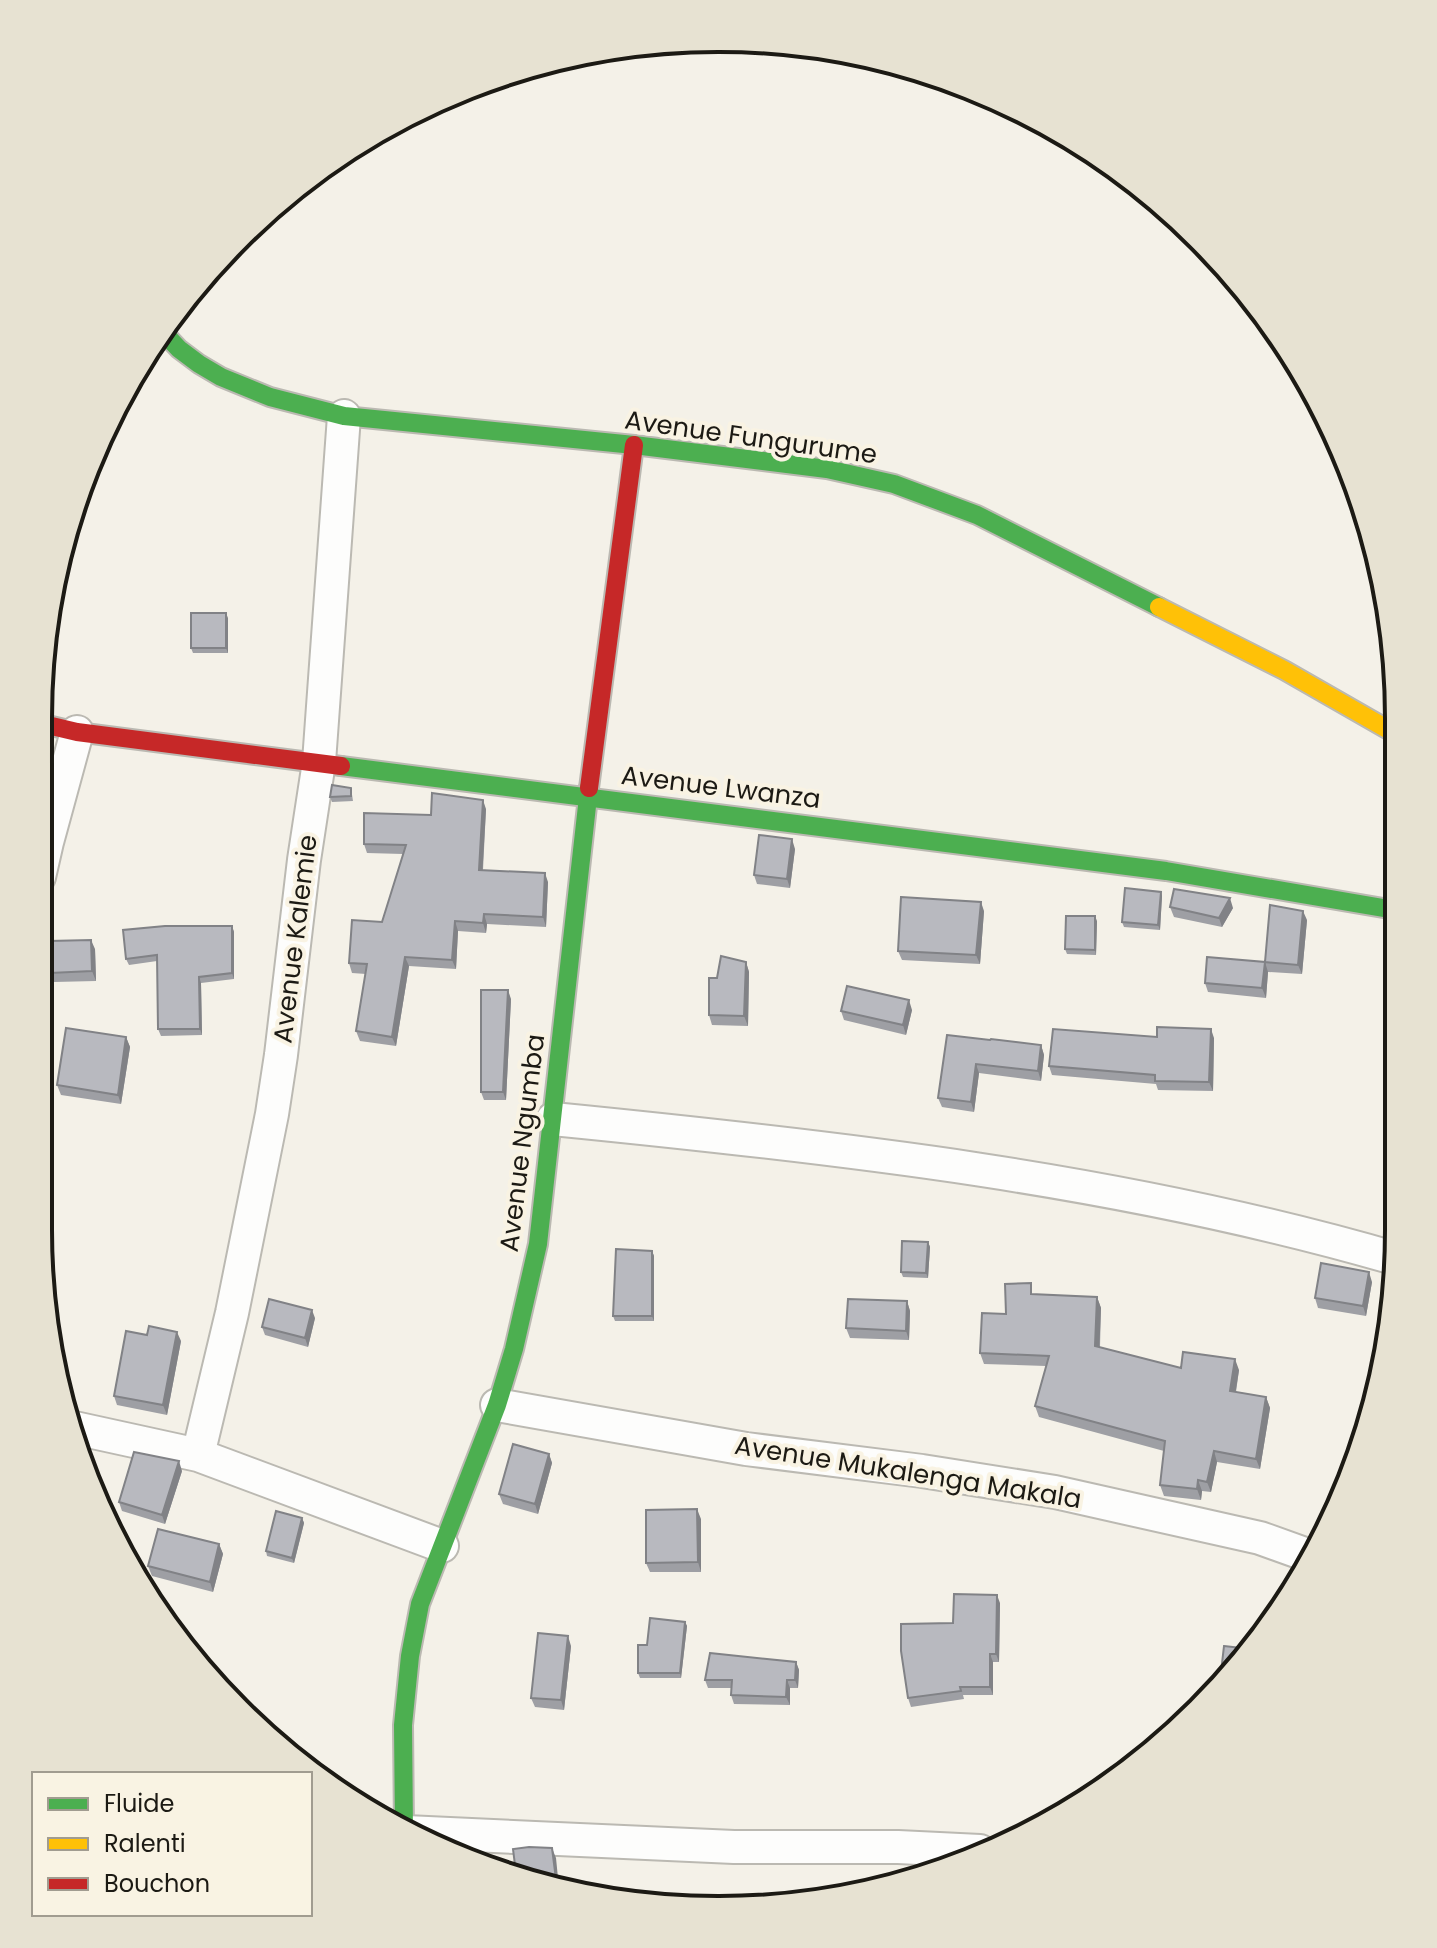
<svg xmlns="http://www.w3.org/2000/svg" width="1437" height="1948" font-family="Poppins,sans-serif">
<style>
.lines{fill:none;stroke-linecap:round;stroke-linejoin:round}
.street-casing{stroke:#bbb9b2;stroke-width:36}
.fast-casing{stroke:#bbb9b2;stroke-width:22}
.slow-casing{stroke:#bbb9b2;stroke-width:22}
.jam-casing{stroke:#bbb9b2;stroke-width:22}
.street{stroke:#fdfdfc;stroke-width:32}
.fast{stroke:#4caf50;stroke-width:18}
.slow{stroke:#ffc107;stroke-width:18}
.jam{stroke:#c62828;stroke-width:18}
.wall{fill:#9e9fa4}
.shaded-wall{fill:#818286}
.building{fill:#b8b9bf;stroke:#818286;stroke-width:2}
.labels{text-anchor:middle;stroke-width:8;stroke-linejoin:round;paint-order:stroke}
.street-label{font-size:26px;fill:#1c1a14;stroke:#f9f3e3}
.rim{fill:none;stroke:#1c1a14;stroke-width:4}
</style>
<rect width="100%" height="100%" fill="#f4f1e8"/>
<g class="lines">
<defs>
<path id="street" d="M 39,877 L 47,842 L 77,732
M 553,1119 C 836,1147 1123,1179 1397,1259
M 497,1405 L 746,1449 L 922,1471 L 1055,1492 L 1260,1538 L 1313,1557
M 70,1427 L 198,1455 L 442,1546
M 198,1455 L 232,1313 L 272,1114 L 281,1055 L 304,860 L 319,762 L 344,416
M 406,1832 L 734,1847 L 898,1847 L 980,1851"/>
<path id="fast" d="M 162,331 L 179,349 L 199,364 L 221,377 L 270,397 L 344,416 L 634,445 L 827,469 L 894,484 L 977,515 L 1159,607
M 341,766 L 1166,871 L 1395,910
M 404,1831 L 403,1725 L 410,1656 L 420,1604 L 497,1405 L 514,1349 L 538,1244 L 589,788"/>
<path id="slow" d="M 1159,607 L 1284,670 L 1394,733"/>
<path id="jam" d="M 39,723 L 77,732 L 341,766
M 589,788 L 634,445"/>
</defs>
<use href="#street" class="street-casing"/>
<use href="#fast" class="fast-casing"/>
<use href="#slow" class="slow-casing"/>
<use href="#jam" class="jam-casing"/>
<use href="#street" class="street"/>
<use href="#fast" class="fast"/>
<use href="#slow" class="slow"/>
<use href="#jam" class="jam"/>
</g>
<path class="wall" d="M 228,618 L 228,653 L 193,653 L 191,648 Z
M 351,788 L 353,801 L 332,802 L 330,797 Z
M 486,809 L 483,870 L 548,882 L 546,927 L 487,924 L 486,933 L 458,931 L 456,969 L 409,966 L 396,1046 L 360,1041 L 356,1031 L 366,974 L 352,973 L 349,963 L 382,922 L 403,854 L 367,853 L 364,844 L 431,815 Z
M 795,849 L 790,888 L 757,884 L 754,875 Z
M 1161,892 L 1162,896 L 1160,930 L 1124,927 L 1122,922 Z
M 1170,907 L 1233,908 L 1222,927 L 1174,917 Z
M 984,911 L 980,964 L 902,960 L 898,951 Z
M 1307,920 L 1302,974 L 1268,972 L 1266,998 L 1208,992 L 1205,983 L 1265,962 Z
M 1097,921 L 1096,955 L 1067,954 L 1065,949 Z
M 232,926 L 234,932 L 234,979 L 201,983 L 202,1035 L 161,1036 L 158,1029 L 157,961 L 129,965 L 126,959 Z
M 95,949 L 96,981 L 54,982 L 50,973 Z
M 746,962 L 749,972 L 748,1026 L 712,1025 L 709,1015 L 717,978 Z
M 511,999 L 506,1100 L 484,1100 L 481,1092 Z
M 912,1010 L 906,1035 L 844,1020 L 841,1011 Z
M 126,1037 L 130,1047 L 121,1104 L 61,1095 L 57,1085 Z
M 1157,1037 L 1214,1038 L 1213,1091 L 1158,1090 L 1156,1084 L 1052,1075 L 1049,1066 Z
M 990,1040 L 1041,1045 L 1044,1055 L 1041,1081 L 979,1073 L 974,1112 L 942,1107 L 938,1098 Z
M 928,1242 L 930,1247 L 928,1278 L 903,1277 L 901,1272 Z
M 652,1251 L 654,1256 L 654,1321 L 615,1321 L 613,1316 Z
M 1372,1282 L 1366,1316 L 1318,1308 L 1315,1298 Z
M 1035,1294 L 1097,1297 L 1101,1308 L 1100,1347 L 1181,1368 L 1239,1370 L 1236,1392 L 1266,1397 L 1270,1408 L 1260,1469 L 1217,1462 L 1211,1492 L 1202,1491 L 1201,1500 L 1164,1496 L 1160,1485 L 1164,1451 L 1039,1417 L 1035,1406 L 1046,1366 L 984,1364 L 980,1353 L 1006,1314 Z
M 907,1301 L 910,1311 L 909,1340 L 850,1338 L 846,1328 Z
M 315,1318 L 308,1347 L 265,1335 L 262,1327 Z
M 181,1341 L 167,1415 L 117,1405 L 114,1396 Z
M 549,1454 L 552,1463 L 538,1514 L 503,1504 L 499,1494 Z
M 182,1471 L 165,1524 L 122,1511 L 119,1502 Z
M 302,1518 L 304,1523 L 294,1563 L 267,1556 L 266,1551 Z
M 701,1519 L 701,1572 L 650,1572 L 646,1563 Z
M 219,1544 L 223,1554 L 213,1592 L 152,1576 L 148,1566 Z
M 1000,1603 L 999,1662 L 993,1662 L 993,1695 L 963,1695 L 964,1699 L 911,1707 L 908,1698 L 953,1623 Z
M 685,1622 L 687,1626 L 681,1678 L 640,1678 L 638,1673 Z
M 571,1646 L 564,1710 L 535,1707 L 531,1698 Z
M 1251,1649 L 1230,1678 L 1228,1680 L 1224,1680 L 1221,1672 Z
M 796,1662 L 799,1670 L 798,1688 L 790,1688 L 790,1705 L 734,1704 L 731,1695 L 732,1688 L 708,1688 L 705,1680 Z"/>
<path class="shaded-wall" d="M 226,613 L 228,618 L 228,653 L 226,648 Z
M 483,800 L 486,809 L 482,879 L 479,870 Z
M 792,839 L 795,849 L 790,888 L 787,879 Z
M 545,873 L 548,882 L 546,927 L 543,917 Z
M 1161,892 L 1162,896 L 1160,930 L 1158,925 Z
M 1230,898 L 1233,908 L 1222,927 L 1219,918 Z
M 981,902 L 984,911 L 980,964 L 976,955 Z
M 1303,911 L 1307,920 L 1302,974 L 1298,965 Z
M 484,914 L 487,924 L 486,933 L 483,923 Z
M 1095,916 L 1097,921 L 1096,955 L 1095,950 Z
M 455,921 L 458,931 L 456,969 L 452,960 Z
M 232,926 L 234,932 L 234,979 L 232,973 Z
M 91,940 L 95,949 L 96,981 L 92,971 Z
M 405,957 L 409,966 L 396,1046 L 392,1037 Z
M 746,962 L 749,972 L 748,1026 L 744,1016 Z
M 1265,962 L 1268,972 L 1266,998 L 1262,988 Z
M 199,977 L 201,983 L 202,1035 L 200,1029 Z
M 508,990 L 511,999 L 506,1100 L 503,1092 Z
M 909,1000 L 912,1010 L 906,1035 L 903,1025 Z
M 1211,1029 L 1214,1038 L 1213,1091 L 1209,1082 Z
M 126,1037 L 130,1047 L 121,1104 L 118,1095 Z
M 1041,1045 L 1044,1055 L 1041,1081 L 1038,1071 Z
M 976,1064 L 979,1073 L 974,1112 L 971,1102 Z
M 928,1242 L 930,1247 L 928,1278 L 926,1273 Z
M 48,1250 L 51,1260 L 45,1284 L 43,1268 Z
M 652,1251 L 654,1256 L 654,1321 L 652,1316 Z
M 1369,1272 L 1372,1282 L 1366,1316 L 1363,1306 Z
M 1097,1297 L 1101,1308 L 1099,1356 L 1095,1346 Z
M 907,1301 L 910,1311 L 909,1340 L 906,1331 Z
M 312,1310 L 315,1318 L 308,1347 L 305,1338 Z
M 177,1332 L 181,1341 L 167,1415 L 163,1405 Z
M 1235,1359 L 1239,1370 L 1234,1402 L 1230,1391 Z
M 1266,1397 L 1270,1408 L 1260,1469 L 1256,1459 Z
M 1214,1451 L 1217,1462 L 1211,1492 L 1207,1482 Z
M 549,1454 L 552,1463 L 538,1514 L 535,1504 Z
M 179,1461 L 182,1471 L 165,1524 L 162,1515 Z
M 1198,1480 L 1202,1491 L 1201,1500 L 1197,1489 Z
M 697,1509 L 701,1519 L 701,1572 L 698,1562 Z
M 302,1518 L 304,1523 L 294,1563 L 292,1558 Z
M 219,1544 L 223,1554 L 213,1592 L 210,1582 Z
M 997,1595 L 1000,1603 L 999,1662 L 996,1654 Z
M 685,1622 L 687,1626 L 681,1678 L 680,1673 Z
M 568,1636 L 571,1646 L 564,1710 L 561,1700 Z
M 990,1654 L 993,1662 L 993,1695 L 990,1687 Z
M 796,1662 L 799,1670 L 798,1688 L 795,1680 Z
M 787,1680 L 790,1688 L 790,1705 L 786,1697 Z
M 552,1848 L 556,1858 L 559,1888 L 557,1887 Z"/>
<path class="building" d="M 191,613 L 226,613 L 226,648 L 191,648 Z
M 332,785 L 351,788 L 351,796 L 330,797 Z
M 432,793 L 483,800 L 479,870 L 545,873 L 543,917 L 484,914 L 483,923 L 455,921 L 452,960 L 405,957 L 392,1037 L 356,1031 L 367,964 L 349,963 L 352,920 L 382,922 L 406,845 L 364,844 L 364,813 L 431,815 Z
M 759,835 L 792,839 L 787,879 L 754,875 Z
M 1125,888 L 1161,892 L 1158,925 L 1122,922 Z
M 1174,889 L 1230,898 L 1219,918 L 1170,907 Z
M 901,897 L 981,902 L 976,955 L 898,951 Z
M 1270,905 L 1303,911 L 1298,965 L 1265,962 Z
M 1066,916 L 1095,916 L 1095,950 L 1065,949 Z
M 165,926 L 232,926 L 232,973 L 199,977 L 200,1029 L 158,1029 L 157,955 L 126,959 L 123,930 Z
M 91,940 L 92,971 L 50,973 L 49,941 Z
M 721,956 L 746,962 L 744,1016 L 709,1015 L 709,978 L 717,978 Z
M 1207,957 L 1265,962 L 1262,988 L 1205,983 Z
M 847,986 L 909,1000 L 903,1025 L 841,1011 Z
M 481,990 L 508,990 L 503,1092 L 481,1092 Z
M 1157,1027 L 1211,1029 L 1209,1082 L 1155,1081 L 1155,1075 L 1049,1066 L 1053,1029 L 1157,1037 Z
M 66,1028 L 126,1037 L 118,1095 L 57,1085 Z
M 947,1035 L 990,1040 L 991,1039 L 1041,1045 L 1038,1071 L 976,1064 L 971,1102 L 938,1098 Z
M 902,1241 L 928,1242 L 926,1273 L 901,1272 Z
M 40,1248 L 48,1250 L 43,1268 Z
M 616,1249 L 652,1251 L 652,1316 L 613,1316 Z
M 1321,1263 L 1369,1272 L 1363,1306 L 1315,1298 Z
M 1031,1283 L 1031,1294 L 1097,1297 L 1095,1346 L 1181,1368 L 1183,1352 L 1235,1359 L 1230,1391 L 1266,1397 L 1256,1459 L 1214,1451 L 1207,1482 L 1198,1480 L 1197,1489 L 1160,1485 L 1165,1441 L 1035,1406 L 1049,1356 L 980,1353 L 982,1313 L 1006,1314 L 1005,1284 Z
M 269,1299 L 312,1310 L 305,1338 L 262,1327 Z
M 848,1299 L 907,1301 L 906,1331 L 846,1328 Z
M 149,1326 L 177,1332 L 163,1405 L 114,1396 L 126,1331 L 147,1335 Z
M 513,1444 L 549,1454 L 535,1504 L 499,1494 Z
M 134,1452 L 179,1461 L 162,1515 L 119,1502 Z
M 697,1509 L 698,1562 L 646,1563 L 646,1510 Z
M 276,1511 L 302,1518 L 292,1558 L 266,1551 Z
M 158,1529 L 219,1544 L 210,1582 L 148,1566 Z
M 954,1594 L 997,1595 L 996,1654 L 990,1654 L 990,1687 L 960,1687 L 961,1691 L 908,1698 L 901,1651 L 901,1624 L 953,1623 Z
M 650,1618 L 685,1622 L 680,1673 L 638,1673 L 638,1645 L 647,1645 Z
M 538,1633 L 568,1636 L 561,1700 L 531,1698 Z
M 1224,1646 L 1251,1649 L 1234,1673 L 1221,1672 Z
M 710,1653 L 796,1662 L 795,1680 L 787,1680 L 786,1697 L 731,1695 L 732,1680 L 705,1680 Z
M 529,1847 L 552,1848 L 557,1887 L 516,1873 L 513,1849 Z
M 697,1896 L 698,1904 L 656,1901 Z"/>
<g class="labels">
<g class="street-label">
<text transform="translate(751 437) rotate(8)" y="9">Avenue Fungurume</text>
<text transform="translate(721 787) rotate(7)" y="9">Avenue Lwanza</text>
<text transform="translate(295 939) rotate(-83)" y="9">Avenue Kalemie</text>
<text transform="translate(522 1143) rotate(-83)" y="9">Avenue Ngumba</text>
<text transform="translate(908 1472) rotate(9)" y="9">Avenue Mukalenga Makala</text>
</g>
</g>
<path d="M0 0H1437V1948H0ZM718 52H719A666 666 0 0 1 1385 718V1230A666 666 0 0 1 719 1896H718A666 666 0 0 1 52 1230V718A666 666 0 0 1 718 52Z" fill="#e7e2d2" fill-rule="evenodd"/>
<path class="rim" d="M718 52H719A666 666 0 0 1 1385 718V1230A666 666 0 0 1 719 1896H718A666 666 0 0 1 52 1230V718A666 666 0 0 1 718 52Z"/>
<rect x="32" y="1772" width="280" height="144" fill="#f9f3e3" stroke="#a19c90" stroke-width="2"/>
<rect x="48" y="1798" width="40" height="12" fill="#4caf50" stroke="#a19c90" stroke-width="2"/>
<text x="104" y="1812" font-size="24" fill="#1c1a14">Fluide</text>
<rect x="48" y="1838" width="40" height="12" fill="#ffc107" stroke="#a19c90" stroke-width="2"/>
<text x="104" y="1852" font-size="24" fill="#1c1a14">Ralenti</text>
<rect x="48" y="1878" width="40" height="12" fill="#c62828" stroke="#a19c90" stroke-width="2"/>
<text x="104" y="1892" font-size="24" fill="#1c1a14">Bouchon</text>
</svg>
